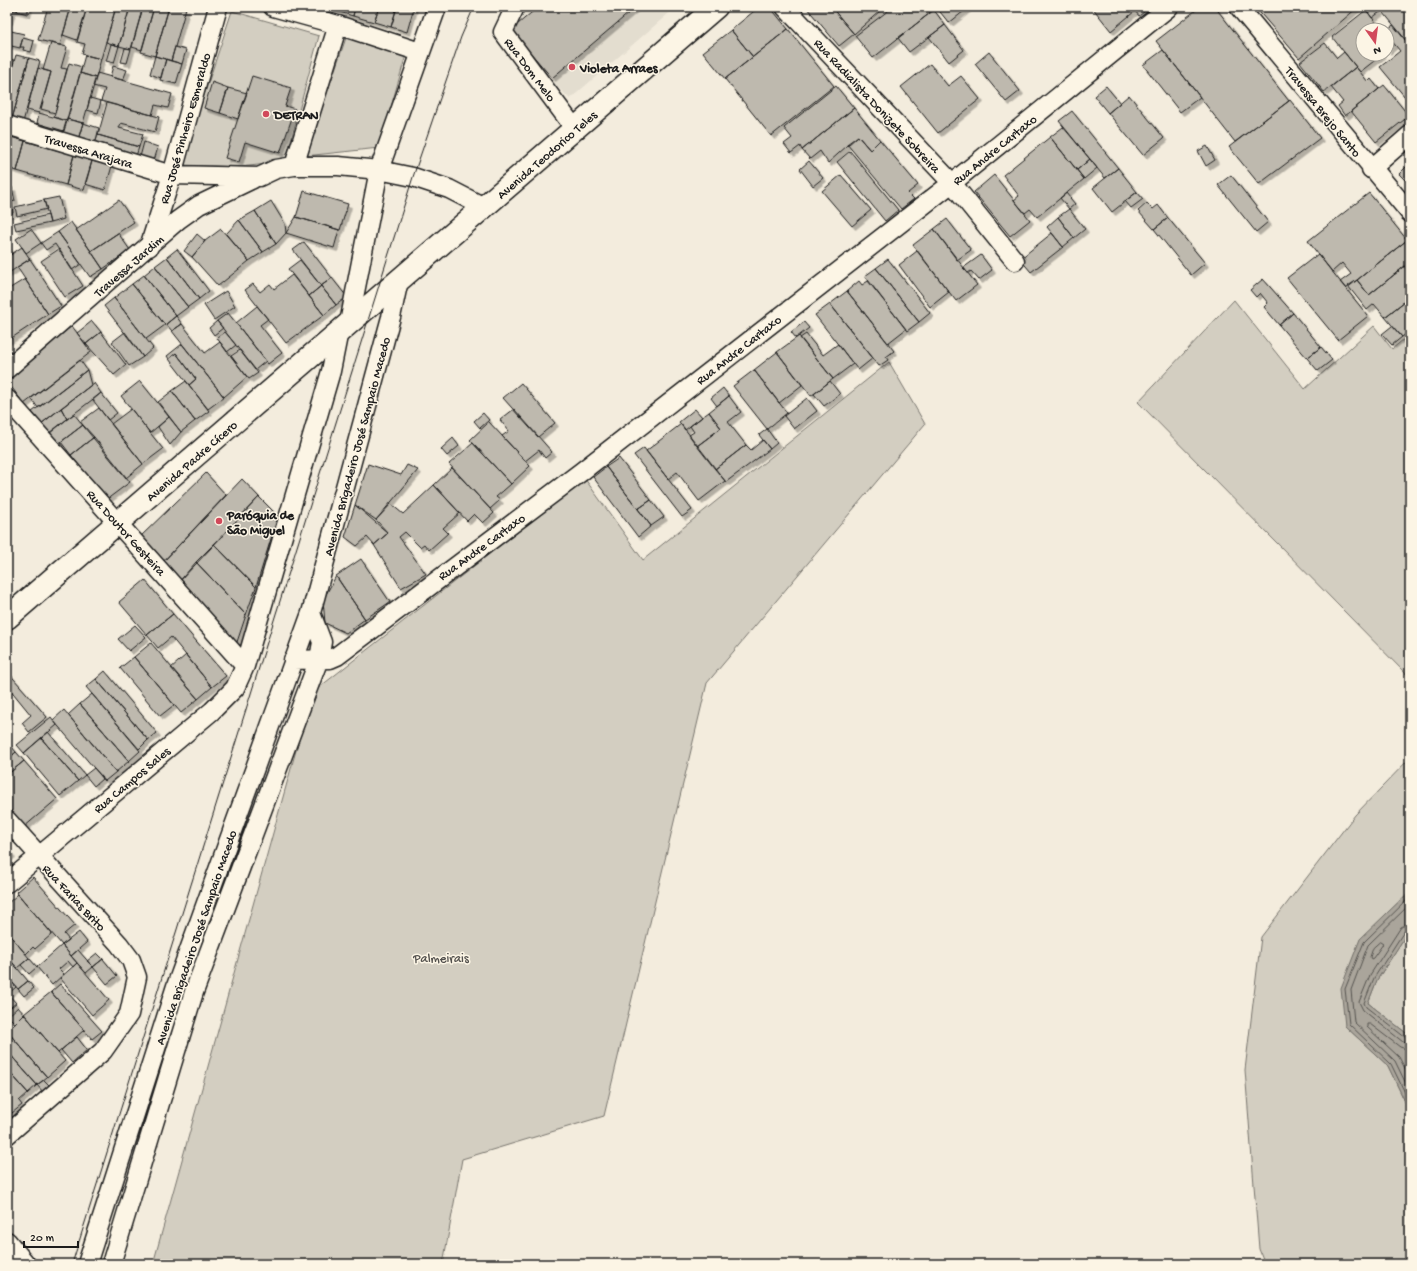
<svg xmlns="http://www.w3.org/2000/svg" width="1417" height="1271" font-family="'Gochi Hand',sans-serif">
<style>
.built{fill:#e3ddcf}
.green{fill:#d3cec1;stroke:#78756e}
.water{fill:#aaa59b;stroke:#716e68}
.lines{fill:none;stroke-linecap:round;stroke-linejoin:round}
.shore{stroke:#55534f;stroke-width:1}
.building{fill:#beb9ae;stroke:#1c1c1c;filter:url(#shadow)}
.street-casing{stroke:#1c1c1c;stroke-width:21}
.secondary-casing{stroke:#1c1c1c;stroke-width:25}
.street{stroke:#fcf5e5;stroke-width:18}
.secondary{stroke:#fcf5e5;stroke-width:22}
.tram{stroke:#1c1c1c;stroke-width:1}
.poi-dot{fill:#d1495b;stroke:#fcf5e5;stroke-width:1.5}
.labels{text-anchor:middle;stroke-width:3;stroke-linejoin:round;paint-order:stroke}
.poi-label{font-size:13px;font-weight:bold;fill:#1c1c1c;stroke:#fcf5e5;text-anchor:start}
.street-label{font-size:13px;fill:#1c1c1c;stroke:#fcf5e5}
.park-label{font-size:13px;fill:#53514e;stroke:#fcf5e5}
</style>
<defs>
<filter id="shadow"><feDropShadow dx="3.5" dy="3.5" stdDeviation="0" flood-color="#0004"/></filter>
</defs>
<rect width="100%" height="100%" fill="#f3ecdd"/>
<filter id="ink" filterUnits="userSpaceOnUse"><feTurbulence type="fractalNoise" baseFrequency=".025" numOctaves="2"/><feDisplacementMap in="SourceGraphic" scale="8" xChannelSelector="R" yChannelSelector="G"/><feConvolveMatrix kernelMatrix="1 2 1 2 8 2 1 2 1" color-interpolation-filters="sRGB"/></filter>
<g filter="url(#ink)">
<path class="built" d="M 518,7 L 676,7 L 570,99 L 503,35 Z"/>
<path class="green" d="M 232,11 L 319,36 L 285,162 L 240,167 L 181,165 Z
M 346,38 L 406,55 L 379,148 L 305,156 Z
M 1234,300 L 1305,389 L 1374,326 L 1392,349 L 1410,334 L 1410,678 L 1138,402 Z
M 889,362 L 925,424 L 707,683 L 604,1116 L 462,1159 L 443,1264 L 153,1264 L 312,693 L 585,479 L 643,560 Z
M 1410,758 L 1410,891 L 1361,939 L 1345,1026 L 1388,1066 L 1410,1112 L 1410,1264 L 1265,1264 L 1259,1249 L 1245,1070 L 1261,937 L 1355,815 Z
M 1410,929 L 1410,1036 L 1368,1003 L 1377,980 Z"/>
<path class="water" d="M 1410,891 L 1410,929 L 1377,980 L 1368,1003 L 1410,1036 L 1410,1112 L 1388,1066 L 1345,1026 L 1341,988 L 1360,939 Z"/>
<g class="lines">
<path class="shore" d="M 1410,897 L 1364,942 L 1345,989 L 1349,1024 L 1391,1064 L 1410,1103
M 1410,904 L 1368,945 L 1351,990 L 1354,1022 L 1395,1061 L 1410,1092
M 1410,923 L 1401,927 L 1370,975 L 1359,1002 L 1363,1010 L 1403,1042 L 1410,1044
M 1410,928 L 1405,930 L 1374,978 L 1364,1003 L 1366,1007 L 1406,1038 L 1410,1039
M 1380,942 L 1383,944 L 1373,958 L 1371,959 L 1370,957 L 1373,948 Z
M 1410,1050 L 1400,1047 L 1370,1024 L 1367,1024 L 1367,1027 L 1399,1057 L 1410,1078"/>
</g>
<path class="building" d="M 7,7 L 18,7 L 17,11 L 12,10 L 9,21 L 7,21 Z
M 18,7 L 29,7 L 27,14 L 17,11 Z
M 48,7 L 71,7 L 60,45 L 38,40 Z
M 71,7 L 87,7 L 77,40 L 63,35 Z
M 87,7 L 116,7 L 101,59 L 82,54 L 85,44 L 77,42 Z
M 116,7 L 130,7 L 119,46 L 106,42 Z
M 130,7 L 143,7 L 131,49 L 119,46 Z
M 143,7 L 154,7 L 142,50 L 132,47 Z
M 154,7 L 169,7 L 155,56 L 141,52 Z
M 169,7 L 186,8 L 171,61 L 155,56 Z
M 325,7 L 337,7 L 336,11 Z
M 337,7 L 355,7 L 353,16 L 336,11 Z
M 355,7 L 379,7 L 374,22 L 353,16 Z
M 379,7 L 397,7 L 391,27 L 374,22 Z
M 397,7 L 414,7 L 407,32 L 391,27 Z
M 538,7 L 636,7 L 552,78 L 511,30 Z
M 759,7 L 770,7 L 788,29 L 753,57 L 731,30 Z
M 806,7 L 831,7 L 854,34 L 839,46 Z
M 831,7 L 878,7 L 881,10 L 854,34 Z
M 893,7 L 925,7 L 930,13 L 873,58 L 855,36 Z
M 936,7 L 969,7 L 949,23 Z
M 1092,7 L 1132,7 L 1135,11 L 1111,31 Z
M 1132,7 L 1150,7 L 1139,16 Z
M 1200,7 L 1215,7 L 1289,101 L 1235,142 L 1156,41 Z
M 1255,7 L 1358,7 L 1299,58 Z
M 1364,7 L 1376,7 L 1380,12 L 1372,18 Z
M 1379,7 L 1410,7 L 1410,45 Z
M 934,10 L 945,25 L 909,52 L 898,38 Z
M 1366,10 L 1382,30 L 1363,30 L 1363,54 L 1383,54 L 1360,72 L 1332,37 Z
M 945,25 L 964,50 L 949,62 L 929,37 Z
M 1393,25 L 1410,46 L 1410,103 L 1380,67 L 1400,51 L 1387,35 L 1387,30 Z
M 788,29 L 834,86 L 771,136 L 725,79 Z
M 7,30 L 24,34 L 20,48 L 7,45 Z
M 731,30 L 753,57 L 725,79 L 703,52 Z
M 1387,36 L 1394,45 L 1387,51 Z
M 23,38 L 34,41 L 31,52 L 23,50 L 24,47 L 20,47 Z
M 51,43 L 67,47 L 61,68 L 67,69 L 55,113 L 41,109 L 51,72 L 43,70 Z
M 1325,43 L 1337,58 L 1344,52 L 1356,67 L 1324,92 L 1300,62 Z
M 111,44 L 119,46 L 114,63 L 106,61 Z
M 175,47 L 186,50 L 182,64 L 171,61 Z
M 125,48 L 131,49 L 127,63 L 121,62 Z
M 1163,50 L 1200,97 L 1180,112 L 1143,65 Z
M 989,52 L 1020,91 L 1006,102 L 975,64 Z
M 16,55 L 29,58 L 12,119 L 7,117 L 7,85 Z
M 85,55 L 101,59 L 96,78 L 80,73 Z
M 155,56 L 166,59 L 161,78 L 150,74 Z
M 29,58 L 40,61 L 23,122 L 12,119 Z
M 7,59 L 14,60 L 11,73 L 7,72 Z
M 166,59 L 182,64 L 176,84 L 160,80 Z
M 69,63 L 82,67 L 67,121 L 54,117 Z
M 930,64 L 948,86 L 961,76 L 980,99 L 938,133 L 901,87 Z
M 113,66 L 127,70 L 123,80 L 110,77 Z
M 1356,67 L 1368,82 L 1371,79 L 1379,89 L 1345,116 L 1338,106 L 1343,102 L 1331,87 Z
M 38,68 L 51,72 L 39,113 L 27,110 Z
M 80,73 L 96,78 L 83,123 L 67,119 Z
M 97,73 L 172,94 L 168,108 L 155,105 L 152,115 L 101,101 L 105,89 L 93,86 Z
M 252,76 L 291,88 L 285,106 L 295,109 L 280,153 L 245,142 L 239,162 L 225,158 Z
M 212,82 L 228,88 L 220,113 L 204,108 Z
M 1384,85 L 1409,116 L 1376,142 L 1351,111 Z
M 836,86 L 854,108 L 802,150 L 800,146 L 791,153 L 784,144 L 792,138 L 784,128 Z
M 1106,86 L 1120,103 L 1108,113 L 1094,96 Z
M 228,88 L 247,93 L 238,119 L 220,113 Z
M 1129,95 L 1164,138 L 1143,155 L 1108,113 Z
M 90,98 L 101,101 L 98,113 L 87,110 Z
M 1290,100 L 1320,138 L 1259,184 L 1229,147 Z
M 107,103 L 159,117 L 155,132 L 121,123 L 119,128 L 143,134 L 139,147 L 98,135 Z
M 854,108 L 880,140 L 870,150 L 858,136 L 828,163 L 820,151 L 810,159 L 802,150 Z
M 1072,111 L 1118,168 L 1105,178 L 1059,121 Z
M 39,113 L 67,121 L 64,131 L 37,123 Z
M 67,119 L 83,123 L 78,140 L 62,135 Z
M 83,123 L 99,128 L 95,144 L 78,140 Z
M 1063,127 L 1090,159 L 1077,170 L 1050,137 Z
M 98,135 L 139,147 L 136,156 L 95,144 Z
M 7,136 L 25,141 L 17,171 L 7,168 Z
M 858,136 L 870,150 L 880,140 L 918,185 L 908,193 L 914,199 L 901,209 L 847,144 Z
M 1050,137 L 1084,179 L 1037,217 L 1030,209 L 1025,213 L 1014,200 L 1019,196 L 1003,175 Z
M 25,141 L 74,155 L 66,185 L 17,171 Z
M 144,142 L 158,147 L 154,161 L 140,157 Z
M 1207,146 L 1215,160 L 1206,166 L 1198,151 Z
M 850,151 L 898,210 L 885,221 L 837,162 Z
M 74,155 L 92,161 L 84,190 L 66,185 Z
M 1090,159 L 1097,168 L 1084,179 L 1077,170 Z
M 92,161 L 112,166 L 105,190 L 85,184 Z
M 809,161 L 823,178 L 813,186 L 800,169 Z
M 1410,163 L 1410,185 L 1399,174 Z
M 1118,168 L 1137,192 L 1112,212 L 1093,188 Z
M 841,175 L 871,210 L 852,226 L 822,191 Z
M 994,175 L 1030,220 L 1010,236 L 974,192 Z
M 1231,175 L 1268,222 L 1256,232 L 1218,185 Z
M 12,187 L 15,201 L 7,203 L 7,189 Z
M 304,191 L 348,204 L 340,230 L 296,217 Z
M 1137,192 L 1143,199 L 1131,208 L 1125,201 Z
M 1066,193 L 1075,204 L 1069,209 L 1060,198 Z
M 1369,193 L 1407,240 L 1346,289 L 1340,282 L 1351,274 L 1342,263 L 1332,272 L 1308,241 Z
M 59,197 L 64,219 L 50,223 L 44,200 Z
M 44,200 L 47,209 L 17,216 L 15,207 Z
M 119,200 L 134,222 L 91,251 L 76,230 Z
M 271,201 L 285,224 L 286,233 L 276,244 L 255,211 Z
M 7,203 L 12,203 L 13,213 L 7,214 Z
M 1147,203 L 1153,209 L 1158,205 L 1168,218 L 1154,229 L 1138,211 Z
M 1069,209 L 1085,229 L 1074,238 L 1058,217 Z
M 255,211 L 276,244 L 263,252 L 239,220 Z
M 48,215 L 50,223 L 16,230 L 14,223 Z
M 296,217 L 339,230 L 334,248 L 286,233 Z
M 1058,217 L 1074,238 L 1063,247 L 1047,227 Z
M 1168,218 L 1205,263 L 1191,275 L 1154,229 Z
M 947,219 L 971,250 L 957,260 L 934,229 Z
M 239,220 L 263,252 L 249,261 L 226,234 Z
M 71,222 L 103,269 L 90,277 L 58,232 Z
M 31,229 L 41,243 L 26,253 L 16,239 Z
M 221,229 L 249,261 L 218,286 L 192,257 L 205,241 Z
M 934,229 L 977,285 L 956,301 L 913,245 Z
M 58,232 L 81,264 L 72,270 L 55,244 L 46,250 L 41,243 Z
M 118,233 L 130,250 L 103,269 L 91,251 Z
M 1052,233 L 1063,247 L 1031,272 L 1020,259 Z
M 197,234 L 205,241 L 192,257 L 184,251 Z
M 1407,240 L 1410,244 L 1410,262 L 1369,295 L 1357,280 Z
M 304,242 L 332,278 L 321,286 L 293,250 Z
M 7,245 L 12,254 L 7,257 Z
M 22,247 L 30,259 L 7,274 L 7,257 Z
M 59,249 L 83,286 L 65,297 L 41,261 Z
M 177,249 L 209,291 L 199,299 L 167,257 Z
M 917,251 L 949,292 L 930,307 L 899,265 Z
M 1318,254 L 1368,316 L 1338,340 L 1287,278 Z
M 981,255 L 992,270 L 979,280 L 971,271 L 968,273 L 963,268 Z
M 167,257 L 199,299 L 188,307 L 155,266 Z
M 30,259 L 61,306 L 48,314 L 17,267 Z
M 888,259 L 930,313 L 919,322 L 876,268 Z
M 300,260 L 321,286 L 309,296 L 288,269 Z
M 1410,262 L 1410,297 L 1385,317 L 1374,304 L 1367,310 L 1348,286 L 1357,280 L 1369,295 Z
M 155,266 L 188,307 L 176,316 L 144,275 Z
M 876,268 L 919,322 L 907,331 L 865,276 Z
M 144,275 L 176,316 L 165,325 L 132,284 Z
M 292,275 L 324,315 L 286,343 L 245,290 L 253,284 L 260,292 L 270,284 L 274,289 Z
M 332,278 L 347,297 L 336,305 L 321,286 Z
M 25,279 L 48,314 L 7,341 L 7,290 Z
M 1263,279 L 1293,313 L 1279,325 L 1264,307 L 1268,303 L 1260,293 L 1256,297 L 1250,290 Z
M 859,281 L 862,285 L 868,281 L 906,329 L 888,343 L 847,291 Z
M 132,284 L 165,325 L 146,339 L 114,298 Z
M 321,286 L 336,305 L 324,315 L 309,296 Z
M 226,291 L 235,306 L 214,320 L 204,305 Z
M 847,291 L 894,351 L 886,357 L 888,360 L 879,366 L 830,304 Z
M 1410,297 L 1410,331 L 1402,337 L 1385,317 Z
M 114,298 L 153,348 L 143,357 L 104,306 Z
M 830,304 L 873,358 L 858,370 L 815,315 Z
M 257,306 L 268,319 L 260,325 L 282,353 L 268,364 L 236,323 Z
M 228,313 L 266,361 L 255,370 L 217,321 Z
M 1293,313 L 1321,347 L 1307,358 L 1279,325 Z
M 176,316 L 182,324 L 172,331 L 166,324 Z
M 92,321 L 101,332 L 86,344 L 77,333 Z
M 217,321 L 223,328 L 214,335 L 209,328 Z
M 804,322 L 809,328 L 796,338 L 791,332 Z
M 182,324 L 205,353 L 220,342 L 247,377 L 224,397 L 172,331 Z
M 72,326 L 91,352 L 24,404 L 7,381 L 7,376 Z
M 1392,326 L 1402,337 L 1392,345 L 1382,334 Z
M 101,332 L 126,365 L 114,375 L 86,344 Z
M 125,332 L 143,357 L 129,366 L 112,342 Z
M 225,332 L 236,345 L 227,352 L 217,338 Z
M 806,334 L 823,355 L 838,344 L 853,364 L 833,379 L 800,338 Z
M 799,336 L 833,379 L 811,396 L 777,352 Z
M 182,344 L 224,397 L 208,409 L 189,385 L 196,379 L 176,353 L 169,359 L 167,356 Z
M 1321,347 L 1332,360 L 1318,371 L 1307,358 Z
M 240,350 L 258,373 L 249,379 L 231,356 Z
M 777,352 L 802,385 L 779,403 L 754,370 Z
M 176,353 L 196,379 L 189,385 L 169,359 Z
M 80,360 L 87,370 L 38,408 L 31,398 Z
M 87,370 L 91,385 L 41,424 L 32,412 Z
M 754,370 L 787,413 L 767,429 L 733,386 Z
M 140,381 L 169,417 L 150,433 L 121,396 Z
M 186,381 L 209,411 L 195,421 L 172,391 Z
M 830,381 L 840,394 L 824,406 L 814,394 Z
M 94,383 L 101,393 L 67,419 L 61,408 Z
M 521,383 L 555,423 L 538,437 L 503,398 Z
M 723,388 L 729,396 L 717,406 L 711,398 Z
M 172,391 L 195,421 L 181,432 L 158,402 Z
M 101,393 L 117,413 L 108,420 L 93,400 Z
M 729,396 L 741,412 L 728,422 L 746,445 L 715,469 L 697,446 L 721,428 L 709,412 Z
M 807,398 L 817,411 L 794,429 L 784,416 Z
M 61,408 L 67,419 L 49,434 L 41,424 Z
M 99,408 L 143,464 L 126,478 L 80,422 Z
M 131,409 L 163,449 L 143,464 L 111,424 Z
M 514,409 L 552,452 L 545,458 L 539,450 L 525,461 L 502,436 L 509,431 L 500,420 Z
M 695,409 L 702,417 L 685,430 L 679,422 Z
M 709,412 L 721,428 L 697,446 L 689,435 L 694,432 L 690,426 Z
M 483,413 L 489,420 L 480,428 L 474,421 Z
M 74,414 L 83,425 L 58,444 L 49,433 Z
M 169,417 L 181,432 L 170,445 L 158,427 Z
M 489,422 L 530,466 L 511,484 L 470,440 Z
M 681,424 L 725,481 L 699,501 L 677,472 L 668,479 L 646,451 Z
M 83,425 L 94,437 L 71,455 L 61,442 Z
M 767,429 L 777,443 L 770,449 L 759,435 Z
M 94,437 L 130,482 L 106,500 L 71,455 Z
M 453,438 L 459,446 L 447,456 L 441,449 Z
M 763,440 L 770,449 L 726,482 L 715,469 L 746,445 L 751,450 Z
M 473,443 L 511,484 L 496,497 L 500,500 L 490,509 L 449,464 Z
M 644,448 L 692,510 L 682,517 L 634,455 Z
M 619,458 L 651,500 L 638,509 L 606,467 Z
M 368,464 L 401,475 L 407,465 L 418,470 L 376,520 L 355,505 Z
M 606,467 L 651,526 L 638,537 L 593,477 Z
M 452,468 L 494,513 L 483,523 L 474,514 L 467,521 L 434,485 Z
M 206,473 L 226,495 L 161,564 L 139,538 Z
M 242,479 L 259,497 L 178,583 L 161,564 Z
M 434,485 L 460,513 L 443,528 L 448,533 L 429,550 L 424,544 L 420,547 L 405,532 L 399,537 L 426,574 L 401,588 L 374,545 L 388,533 L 376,520 L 391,504 L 403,514 Z
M 259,497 L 278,516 L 256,587 L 214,544 Z
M 651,500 L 664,517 L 651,526 L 638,509 Z
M 355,505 L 388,533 L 374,545 L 367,537 L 357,546 L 345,537 Z
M 214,544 L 256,587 L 246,615 L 196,562 Z
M 361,559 L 390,602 L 365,619 L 336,576 Z
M 196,562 L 246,615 L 236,645 L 178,583 Z
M 336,576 L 365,619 L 346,633 L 325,623 L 323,600 Z
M 145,580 L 173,614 L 147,635 L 119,602 Z
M 173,614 L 226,676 L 212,687 L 171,637 L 158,648 L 147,635 Z
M 135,625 L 146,637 L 129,651 L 118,639 Z
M 151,643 L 198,699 L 181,713 L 134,657 Z
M 186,655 L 212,687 L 198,699 L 171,668 Z
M 134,657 L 174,705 L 160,716 L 120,668 Z
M 7,671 L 47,717 L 29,732 L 22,723 L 31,715 L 9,688 L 7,690 Z
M 105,671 L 157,733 L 148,740 L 96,679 Z
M 96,679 L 148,740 L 139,749 L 86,687 Z
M 92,694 L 140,751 L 129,761 L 80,704 Z
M 80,704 L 129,761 L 116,772 L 68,715 Z
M 64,710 L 116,772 L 105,781 L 53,720 Z
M 51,717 L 57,725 L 24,753 L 17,745 Z
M 48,732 L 85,775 L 78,781 L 41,738 Z
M 41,738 L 78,781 L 60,796 L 24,753 Z
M 7,741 L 16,752 L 7,760 Z
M 16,752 L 24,761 L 7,775 L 7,760 Z
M 24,761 L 57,799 L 24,827 L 7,808 L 7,775 Z
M 94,768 L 103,778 L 94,786 L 85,775 Z
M 7,848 L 12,854 L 7,858 Z
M 33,877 L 75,925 L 64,934 L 69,940 L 62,945 L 16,892 Z
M 18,894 L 52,934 L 35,949 L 33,947 L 26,954 L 7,932 L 7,904 Z
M 7,932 L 29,958 L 17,968 L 7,956 Z
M 79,932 L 87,942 L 71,956 L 62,945 Z
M 62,945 L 77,963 L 73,967 L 68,961 L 59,969 L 64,974 L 52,985 L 37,967 Z
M 78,950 L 93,967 L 86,973 L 71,956 Z
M 97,953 L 103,959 L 93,967 L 87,961 Z
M 7,956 L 28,981 L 18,989 L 7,976 Z
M 29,958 L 37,967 L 29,974 L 21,965 Z
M 103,959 L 117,976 L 107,984 L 93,967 Z
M 77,963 L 109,1000 L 92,1015 L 60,978 Z
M 7,976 L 16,987 L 8,994 L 7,993 Z
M 28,981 L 34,988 L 24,996 L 18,989 Z
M 60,984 L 102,1031 L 92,1039 L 51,992 Z
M 51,992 L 84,1030 L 58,1053 L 24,1014 Z
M 7,993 L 16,1003 L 7,1010 Z
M 18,1007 L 24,1014 L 15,1023 L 8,1016 Z
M 24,1014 L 65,1061 L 47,1077 L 7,1031 Z
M 7,1031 L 47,1077 L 37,1085 L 7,1051 Z
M 77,1037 L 87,1050 L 72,1063 L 61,1050 Z
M 8,1052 L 37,1085 L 28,1093 L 7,1069 Z
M 7,1069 L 28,1093 L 19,1101 L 22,1105 L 12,1113 L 7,1107 Z
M 44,1080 L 50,1086 L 43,1092 L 37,1085 Z
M 7,1107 L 12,1113 L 7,1118 Z"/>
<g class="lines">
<defs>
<path id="street" d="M 273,7 L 338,25 L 420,52
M 515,7 L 503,32 L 575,129
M 785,7 L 952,183 L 1015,261
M 1239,7 L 1410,213
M 7,125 L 172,175 L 259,177 L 276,169 L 294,166 L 338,166 L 379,170 L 413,177 L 449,189 L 484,207
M 294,166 L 338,25
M 1371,169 L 1410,135
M 149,247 L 172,175 L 218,7
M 349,323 L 379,170 L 437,7
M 7,369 L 178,220 L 199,205 L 253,179
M 7,399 L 245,666
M 293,660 L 330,659 L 337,656 L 581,472 L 952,183 L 1169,7
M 7,820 L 119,944 L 131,960 L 137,977 L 129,1014 L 103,1051 L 7,1135
M 7,883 L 212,711 L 235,688 L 245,666 L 331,371 L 339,331
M 7,1241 L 26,1264
M 87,1264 L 176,986 L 311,613 L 391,317 L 399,280
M 111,1264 L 194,992 L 319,659 L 322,642 L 311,613"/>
<path id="secondary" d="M 7,618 L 716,7"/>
</defs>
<use href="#street" class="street-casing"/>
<use href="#secondary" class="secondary-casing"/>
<use href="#street" class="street"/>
<use href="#secondary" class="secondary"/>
<path class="tram" d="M 72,1264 L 413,177 L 461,37 L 474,7"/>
</g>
</g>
<g class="poi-dot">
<circle cx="572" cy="67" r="4"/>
<circle cx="266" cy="114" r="4"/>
<circle cx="219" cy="521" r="4"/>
</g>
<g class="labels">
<g class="poi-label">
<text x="580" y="72">Violeta Arraes</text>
<text x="274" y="119">DETRAN</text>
<text x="227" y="519">Paróquia de<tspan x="227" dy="15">São Miguel</tspan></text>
</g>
<g class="street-label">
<text transform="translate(531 69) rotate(53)" y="5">Rua Dom Melo</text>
<text transform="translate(878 105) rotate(47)" y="5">Rua Radialista Donizete Sobreira</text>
<text transform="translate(1324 111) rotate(51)" y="5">Travessa Brejo Santo</text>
<text transform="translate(184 128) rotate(-74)" y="5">Rua José Pinheiro Esmeraldo</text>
<text transform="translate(994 149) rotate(-39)" y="5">Rua Andre Cartaxo</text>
<text transform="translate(89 150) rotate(17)" y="5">Travessa Arajara</text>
<text transform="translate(546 154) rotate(-41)" y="5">Avenida Teodorico Teles</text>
<text transform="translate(128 265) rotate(-41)" y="5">Travessa Jardim</text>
<text transform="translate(738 349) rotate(-38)" y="5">Rua Andre Cartaxo</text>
<text transform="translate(356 446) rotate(-75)" y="5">Avenida Brigadeiro José Sampaio Macedo</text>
<text transform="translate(191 460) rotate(-41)" y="5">Avenida Padre Cícero</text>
<text transform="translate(127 532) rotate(48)" y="5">Rua Doutor Gesteira</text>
<text transform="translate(481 546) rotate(-36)" y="5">Rua Andre Cartaxo</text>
<text transform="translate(131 779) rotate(-40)" y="5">Rua Campos Sales</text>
<text transform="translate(75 897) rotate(47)" y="5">Rua Farias Brito</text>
<text transform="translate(195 937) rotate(-71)" y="5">Avenida Brigadeiro José Sampaio Macedo</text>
</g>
<g class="park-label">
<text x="441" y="962">Palmeirais</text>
</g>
</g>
<rect width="1417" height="1271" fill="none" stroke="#fcf5e5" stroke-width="24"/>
<rect x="12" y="12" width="1393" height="1247" fill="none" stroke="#1c1c1c" stroke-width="1.5" filter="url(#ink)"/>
<g transform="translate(1375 42) rotate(166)"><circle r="19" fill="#fcf5e5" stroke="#a29e95"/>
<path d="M0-3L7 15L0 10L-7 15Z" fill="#d1495b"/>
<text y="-6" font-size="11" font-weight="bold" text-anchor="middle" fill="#1c1c1c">N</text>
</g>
<path d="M24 1241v6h54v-6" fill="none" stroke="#1c1c1c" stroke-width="2"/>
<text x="30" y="1241" font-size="12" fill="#1c1c1c" stroke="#fcf5e5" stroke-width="3" paint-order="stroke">20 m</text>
</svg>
